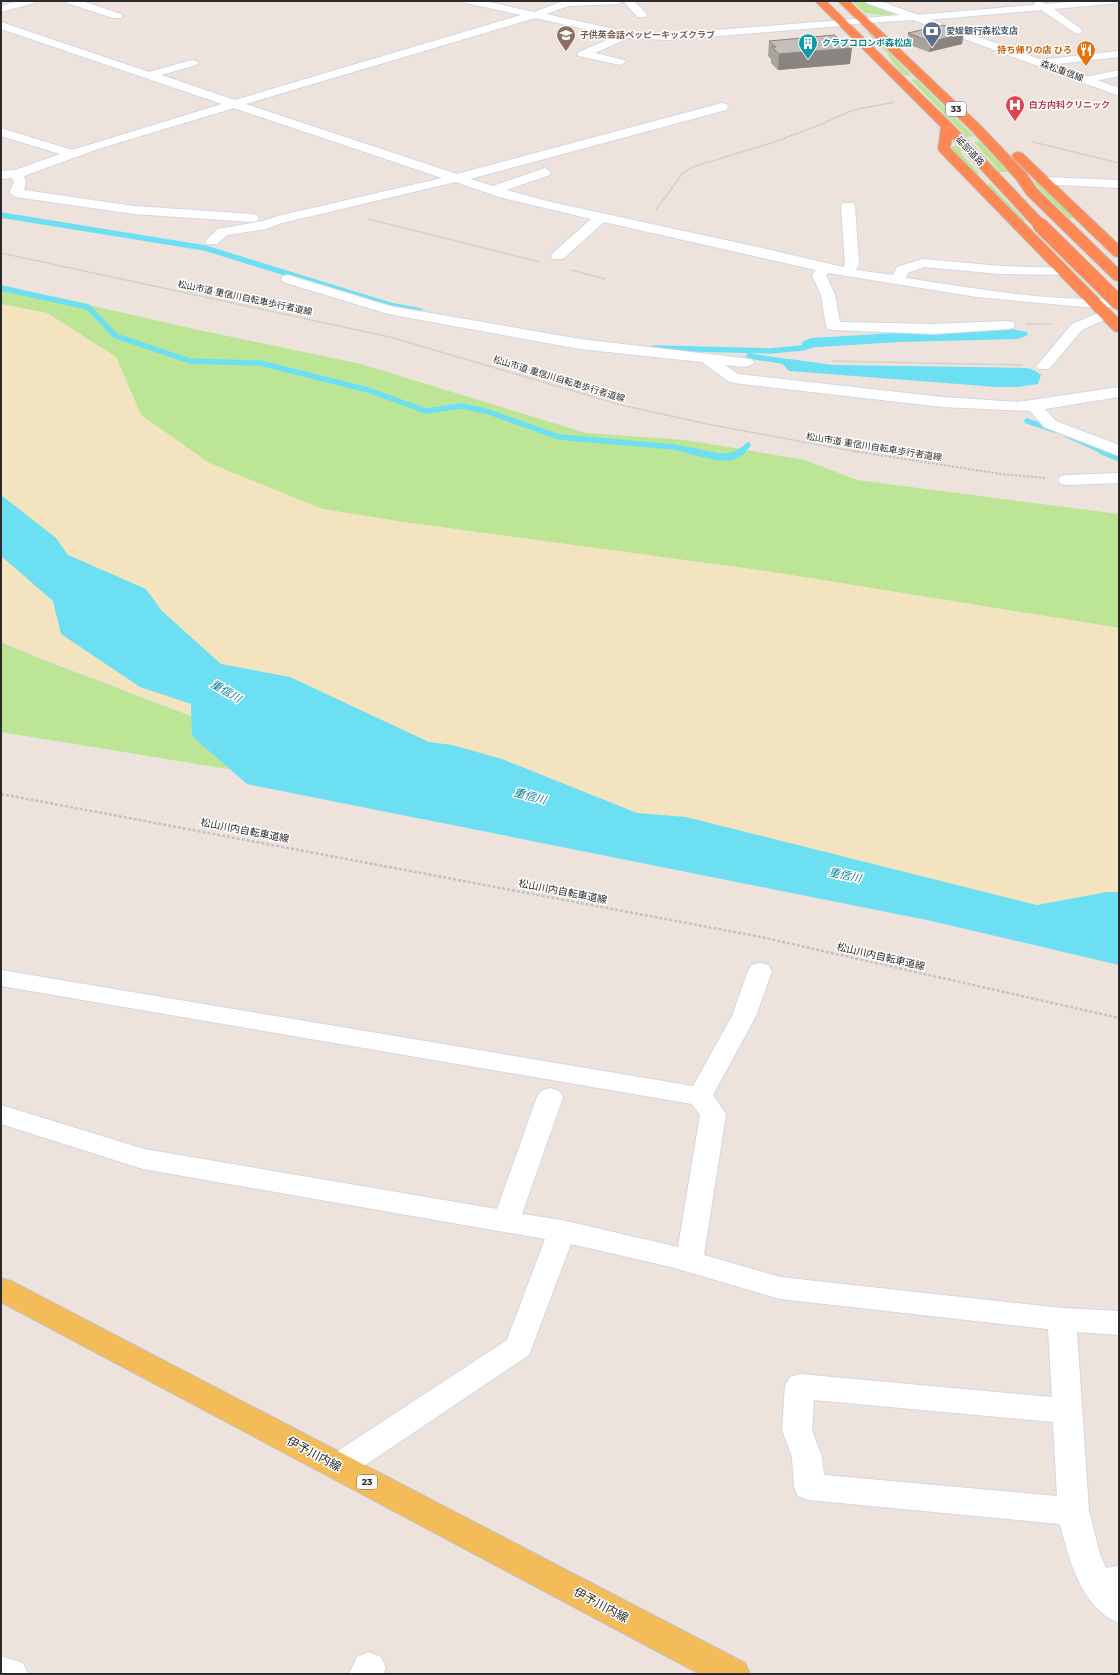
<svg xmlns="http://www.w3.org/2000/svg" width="1120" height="1675" font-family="Montserrat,'Noto Sans JP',sans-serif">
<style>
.green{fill:#bce596}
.sand{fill:#f3e3be}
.water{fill:#6ce0f2}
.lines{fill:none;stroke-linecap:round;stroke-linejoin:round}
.stream-far1{stroke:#6ce0f2;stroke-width:5.5}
.stream{stroke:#6ce0f2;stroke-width:7}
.street-casing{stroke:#d1d7e3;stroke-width:2}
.secondary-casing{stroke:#d1d7e3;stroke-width:2}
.primary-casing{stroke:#c3c3c3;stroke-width:2}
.highway-casing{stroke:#c3c3c3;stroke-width:2}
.path-far2{stroke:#c3c3c3;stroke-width:1.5;stroke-dasharray:1.5 1;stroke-linecap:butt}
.path-far1{stroke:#c3c3c3;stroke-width:2;stroke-dasharray:2.5 1.5;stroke-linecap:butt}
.path{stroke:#c3c3c3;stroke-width:2.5;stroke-dasharray:3 2;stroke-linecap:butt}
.street{fill:#fff;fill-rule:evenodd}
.secondary{fill:#fff;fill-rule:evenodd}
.primary{fill:#f4bb59;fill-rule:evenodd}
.highway{fill:#ff8754;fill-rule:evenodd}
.highway-bridge-casing{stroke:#c3c3c3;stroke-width:16;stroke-linecap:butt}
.highway-bridge{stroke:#ff8754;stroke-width:15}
.wall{fill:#a9a39e}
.shaded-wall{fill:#8a8481}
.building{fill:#c5bdb8;stroke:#8a8481}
.labels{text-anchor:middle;stroke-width:3;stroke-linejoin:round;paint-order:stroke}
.far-service-label{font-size:9px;font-weight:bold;fill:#4e5e75;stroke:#fff;text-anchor:start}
.far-education-label{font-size:9px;font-weight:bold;fill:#785e54;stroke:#fff;text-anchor:start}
.far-culture-label{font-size:9px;font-weight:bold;fill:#0d838f;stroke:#fff;text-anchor:start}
.far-food-label{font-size:9px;font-weight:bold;fill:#c56008;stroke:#fff;text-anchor:end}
.far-street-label{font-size:9px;fill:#2a2a2a;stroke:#fff}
.far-health-label{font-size:9px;font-weight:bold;fill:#be3a42;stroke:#fff;text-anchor:start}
.shield{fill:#fff;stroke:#6a6a6a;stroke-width:1}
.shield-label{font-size:9px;font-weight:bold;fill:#2a2a2a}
.street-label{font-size:10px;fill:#2a2a2a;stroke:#fff}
.water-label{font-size:11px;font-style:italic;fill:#0a7f9e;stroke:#fff}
.near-street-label{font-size:12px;fill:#2a2a2a;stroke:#fff}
</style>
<rect width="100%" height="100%" fill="#ede3dc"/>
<path class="green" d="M 852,1 L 863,1 L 897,15 L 889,16 L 865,13 Z
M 868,33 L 870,33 L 912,76 L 904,75 L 892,62 L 887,53 Z
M 913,79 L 917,80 L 974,136 L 967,137 L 911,80 Z
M 973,141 L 980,142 L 1008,172 L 1000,172 Z
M 953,146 L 959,147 L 963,156 L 980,174 L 975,173 L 953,151 L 952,147 Z
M 1034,182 L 1037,182 L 1075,218 L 1069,218 L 1041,191 Z
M 990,184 L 1026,221 L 1021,221 L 985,185 Z
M 1,285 L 194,329 L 361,364 L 586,433 L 686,440 L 805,460 L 857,480 L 1119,514 L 1119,628 L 766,571 L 403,522 L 322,509 L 209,463 L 141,415 L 116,357 L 47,313 L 1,304 Z
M 1,642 L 44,660 L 406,798 L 1,732 Z"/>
<path class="sand" d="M 1,304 L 47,313 L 116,357 L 141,415 L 209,463 L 322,509 L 403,522 L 766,571 L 1119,628 L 1119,945 L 406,798 L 1,642 Z"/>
<path class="water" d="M 1012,329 L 1027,332 L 1028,335 L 1018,339 L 900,342 L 802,348 L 802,342 L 811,338 L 912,332 Z
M 790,359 L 833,365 L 1027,368 L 1034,370 L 1041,375 L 1038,384 L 1017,387 L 997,387 L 789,371 L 779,360 Z
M 1,495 L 56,538 L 68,555 L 146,589 L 162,611 L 221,664 L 290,677 L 429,742 L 452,745 L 502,759 L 637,813 L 686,817 L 1037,905 L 1107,892 L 1119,892 L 1119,965 L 927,920 L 247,784 L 192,736 L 191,704 L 140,687 L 61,634 L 53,601 L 1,556 Z"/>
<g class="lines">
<path class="stream-far1" d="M 1,215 L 205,248 L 389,305 L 420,311
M 1,288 L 88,307 L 116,336 L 190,361 L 260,363 L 368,390 L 426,411 L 461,406 L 486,411 L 559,437 L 674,447 L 696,452
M 653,348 L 770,351 L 802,348 L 812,345
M 749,356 L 789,362
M 1027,421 L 1054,430
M 1067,435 L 1105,452
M 741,452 L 748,445"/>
<path class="stream" d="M 691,451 C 708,454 728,463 742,451
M 1102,451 L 1119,458"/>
<defs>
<path id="street" d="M 18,1 L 35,1 L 34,3 L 1,12 L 1,6 Z
M 66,1 L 82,1 L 121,14 L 122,16 L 121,18 L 113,18 L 67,3 Z
M 465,1 L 485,1 L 534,12 L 563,1 L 634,1 L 646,13 L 647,15 L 646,17 L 638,17 L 623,1 L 618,4 L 569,6 L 546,14 L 632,33 L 667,34 L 842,20 L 847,23 L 842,26 L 667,40 L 628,38 L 595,53 L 624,60 L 626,62 L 620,65 L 579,56 L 577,54 L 579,52 L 616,36 L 535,18 L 246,104 L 457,174 L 722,103 L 726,104 L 728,107 L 726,110 L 470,179 L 493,186 L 545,168 L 551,172 L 550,175 L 506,190 L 551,202 L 762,248 L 843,267 L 845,264 L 841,206 L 843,203 L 853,203 L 855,206 L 859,264 L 856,270 L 893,275 L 897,267 L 923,259 L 1000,266 L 1064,268 L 1069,269 L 1071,272 L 1069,275 L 1000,274 L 924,267 L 908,273 L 906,278 C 975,288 1050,303 1119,298 L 1119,306 L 1095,308 L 977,297 L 828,273 L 826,275 L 835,295 L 840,322 L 934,324 L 1008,321 L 1013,322 L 1015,325 L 1013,328 L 1008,329 L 934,334 L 833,330 L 828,329 L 826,326 L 821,295 L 812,275 L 816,270 L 604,222 L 563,259 L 553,259 L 551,256 L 553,253 L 591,219 L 499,197 L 456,182 L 282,223 L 266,229 L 227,235 L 217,244 L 207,244 L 205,241 L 218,229 L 263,221 L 278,216 L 442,178 L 234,108 L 98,149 L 24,176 L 26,182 L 24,190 L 134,206 L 252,214 L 257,215 L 259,218 L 257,221 L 252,222 L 134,214 L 16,197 L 9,193 L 14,182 L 12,178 L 1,179 L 1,171 L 15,170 L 60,154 L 1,136 L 1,128 L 72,150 L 222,104 L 1,29 L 1,22 L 149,72 L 192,60 L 196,61 L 198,63 L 196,65 L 161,75 L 235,100 L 521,15 L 466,3 Z
M 1038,1 L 1046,4 L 1078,1 L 1119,1 L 1119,3 L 1054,9 L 1081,29 L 1082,31 L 1081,33 L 1077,34 L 1041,10 L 916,21 L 911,18 L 916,15 L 1034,5 L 1035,2 Z
M 1119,51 L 1119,57 L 1039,66 L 1033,63 L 1039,60 Z
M 1119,70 L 1119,76 L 1085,83 L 1079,80 L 1081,78 Z
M 1045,177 L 1119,180 L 1119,188 L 1040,184 L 1039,181 Z
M 288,275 L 390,306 L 580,339 L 751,359 L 754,362 L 751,365 L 746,367 L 725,365 L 738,374 L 942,397 L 1018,402 L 1119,387 L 1119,397 L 1045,409 L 1056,421 L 1119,445 L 1119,456 L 1044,427 L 1030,411 L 942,407 L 734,383 L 728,381 L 702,362 L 580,349 L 388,314 L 283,282 L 281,279 L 283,276 Z
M 1105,310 L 1110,311 L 1112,314 L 1110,317 L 1082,330 L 1049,369 L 1039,369 L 1036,366 L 1039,363 L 1072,324 Z
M 1119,473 L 1119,483 L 1067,485 L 1061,484 L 1058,480 L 1061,476 L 1067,475 Z
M 760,963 L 768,965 L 772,971 L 756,1016 L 713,1095 L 726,1114 L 704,1255 L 780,1277 L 1062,1308 L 1119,1311 L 1119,1335 L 1077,1332 L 1089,1511 L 1100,1554 L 1106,1568 L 1119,1566 L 1119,1623 C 1081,1608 1069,1559 1060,1524 L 809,1500 L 798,1496 L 794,1487 L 792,1457 L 782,1430 L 785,1386 L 790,1377 L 800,1374 L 1052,1397 L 1048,1329 L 780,1299 L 671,1267 L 571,1244 L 529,1355 L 349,1476 L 338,1480 L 327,1476 L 323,1467 L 327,1458 L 507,1340 L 545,1239 L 143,1169 L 1,1124 L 1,1105 L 144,1149 L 497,1209 L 537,1097 L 541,1091 L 550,1088 L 559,1091 L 563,1097 L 522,1214 L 562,1220 L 678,1247 L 700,1115 L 692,1104 L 1,986 L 1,970 L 693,1086 L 732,1016 L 748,971 L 752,965 ZM 814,1400 L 1053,1422 L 1057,1496 L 824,1475 L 822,1457 L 812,1430 Z
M 369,1652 L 381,1657 L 386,1668 L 383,1674 L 349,1674 L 357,1657 Z
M 1,1656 L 23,1663 L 28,1674 L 1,1674 Z"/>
<path id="secondary" d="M 865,1 L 880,1 L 1119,88 L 1119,96 L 913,20 L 838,25 L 837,23 L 838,21 L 842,20 L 900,15 L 866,3 Z"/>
<path id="primary" d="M 1,1278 L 11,1281 L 745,1663 L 750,1674 L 700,1674 L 1,1302 Z"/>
<path id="highway" d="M 815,1 L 826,1 L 951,123 L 1045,222 L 1047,225 L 1045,228 L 1035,228 L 952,138 L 950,148 L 1119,319 L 1119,332 L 1114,331 L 940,152 L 938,149 L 941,127 Z
M 838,1 L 849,1 L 981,126 L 1026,173 L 1037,189 L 1119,269 L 1119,281 L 1114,280 L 1027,195 L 1016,179 L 973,132 Z
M 1018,152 L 1022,153 L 1119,245 L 1119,257 L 1114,256 L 1014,159 L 1012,156 L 1014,153 Z"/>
</defs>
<use href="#street" class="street-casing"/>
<use href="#secondary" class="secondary-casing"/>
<use href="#primary" class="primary-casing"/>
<use href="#highway" class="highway-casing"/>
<path class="path-far2" d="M 1033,142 L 1119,163
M 656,210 L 682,174 L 693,167 L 771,143 L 817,126 L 853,110 L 895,102
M 368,219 L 540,262
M 1,253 L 390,337 L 621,405 L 712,425 L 858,452
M 572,270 L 605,279
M 1026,324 L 1053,324
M 833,361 L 1022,365"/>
<path class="path-far1" d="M 853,451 L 1001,474 L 1045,478"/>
<path class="path" d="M 1,794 L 761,937 L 1119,1018"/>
<use href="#street" class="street"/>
<use href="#secondary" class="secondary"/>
<use href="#primary" class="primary"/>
<use href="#highway" class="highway"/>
<defs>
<path id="highway-bridge" d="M 1040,225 L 1119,303"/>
</defs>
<use href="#highway-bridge" class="highway-bridge-casing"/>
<use href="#highway-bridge" class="highway-bridge"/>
</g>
<path class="wall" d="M 908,33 L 962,44 L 929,52 L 907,44 Z
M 769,41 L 850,64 L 778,70 L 771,63 L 771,59 L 768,56 Z"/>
<path class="shaded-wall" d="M 964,33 L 962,44 L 929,52 L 931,42 Z
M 852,48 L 850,64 L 778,70 L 779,54 Z"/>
<path class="building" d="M 943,25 L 964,33 L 931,42 L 908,33 Z
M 834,35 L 852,48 L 779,54 L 772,47 L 776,47 L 769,41 Z"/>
<defs>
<symbol id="bank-pin" viewBox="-11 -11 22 30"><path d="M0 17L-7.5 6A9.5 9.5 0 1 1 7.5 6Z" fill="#5c6f8a" stroke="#fff"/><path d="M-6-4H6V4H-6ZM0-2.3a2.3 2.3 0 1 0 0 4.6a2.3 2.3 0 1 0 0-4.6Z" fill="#fff"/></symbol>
<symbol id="school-pin" viewBox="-11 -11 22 30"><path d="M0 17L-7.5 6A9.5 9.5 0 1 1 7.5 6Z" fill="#8d6e63" stroke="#fff"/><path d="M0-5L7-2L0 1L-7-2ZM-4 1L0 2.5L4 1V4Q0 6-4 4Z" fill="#fff"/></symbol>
<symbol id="building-pin" viewBox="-11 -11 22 30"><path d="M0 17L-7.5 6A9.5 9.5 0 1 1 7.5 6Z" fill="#0f9aa8" stroke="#fff"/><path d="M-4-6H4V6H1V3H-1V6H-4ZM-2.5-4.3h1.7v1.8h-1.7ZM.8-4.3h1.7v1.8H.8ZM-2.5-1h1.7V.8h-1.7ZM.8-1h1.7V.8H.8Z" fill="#fff"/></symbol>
<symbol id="restaurant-pin" viewBox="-11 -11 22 30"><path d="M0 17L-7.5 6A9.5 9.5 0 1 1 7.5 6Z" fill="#e8710a" stroke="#fff"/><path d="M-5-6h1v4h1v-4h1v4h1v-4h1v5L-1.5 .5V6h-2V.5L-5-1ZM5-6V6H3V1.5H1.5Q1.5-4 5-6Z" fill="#fff"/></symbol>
<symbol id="hospital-pin" viewBox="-11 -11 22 30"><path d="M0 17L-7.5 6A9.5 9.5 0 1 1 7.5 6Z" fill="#e0444e" stroke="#fff"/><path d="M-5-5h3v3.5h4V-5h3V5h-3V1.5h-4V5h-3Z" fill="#fff"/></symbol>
</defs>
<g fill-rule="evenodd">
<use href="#bank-pin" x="921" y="20" width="22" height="30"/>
<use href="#school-pin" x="555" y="24" width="22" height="30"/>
<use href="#building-pin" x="797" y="32" width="22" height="30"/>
<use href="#restaurant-pin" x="1075" y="39" width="22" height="30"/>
<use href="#hospital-pin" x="1004" y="94" width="22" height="30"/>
</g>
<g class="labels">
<g class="far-service-label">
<text x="946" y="34">愛媛銀行森松支店</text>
</g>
<g class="far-education-label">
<text x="580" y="38">子供英会話ペッピーキッズクラブ</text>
</g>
<g class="far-culture-label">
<text x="822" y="46">クラブコロンボ森松店</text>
</g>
<g class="far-food-label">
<text x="1072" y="53">持ち帰りの店 ひろ</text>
</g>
<g class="far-street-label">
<text transform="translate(1062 71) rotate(20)" y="3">森松重信線</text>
<text transform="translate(970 151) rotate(47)" y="3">砥部道路</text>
<text transform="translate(245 298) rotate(12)" y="3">松山市道 重信川自転車歩行者道線</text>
<text transform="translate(559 379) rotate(17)" y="3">松山市道 重信川自転車歩行者道線</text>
<text transform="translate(874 447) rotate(9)" y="3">松山市道 重信川自転車歩行者道線</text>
</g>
<g class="far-health-label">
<text x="1029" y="108">白方内科クリニック</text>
</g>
<g class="shield">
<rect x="946" y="102" width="20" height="14" rx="3"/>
<rect x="357" y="1475" width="20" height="14" rx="3"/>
</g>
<g class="shield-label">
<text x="956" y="112">33</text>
<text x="367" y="1485">23</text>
</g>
<g class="street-label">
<text transform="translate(245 830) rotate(11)" y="4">松山川内自転車道線</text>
<text transform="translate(563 891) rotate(11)" y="4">松山川内自転車道線</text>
<text transform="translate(881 956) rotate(13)" y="4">松山川内自転車道線</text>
</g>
<g class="water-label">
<text transform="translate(226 691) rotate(31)" y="4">重信川</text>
<text transform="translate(530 796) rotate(15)" y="4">重信川</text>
<text transform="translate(845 875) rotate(12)" y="4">重信川</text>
</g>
<g class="near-street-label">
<text transform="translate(314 1454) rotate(28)" y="4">伊予川内線</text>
<text transform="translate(601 1605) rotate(28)" y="4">伊予川内線</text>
</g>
</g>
<rect width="1120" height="1675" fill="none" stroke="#2a2a2a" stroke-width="4"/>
</svg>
